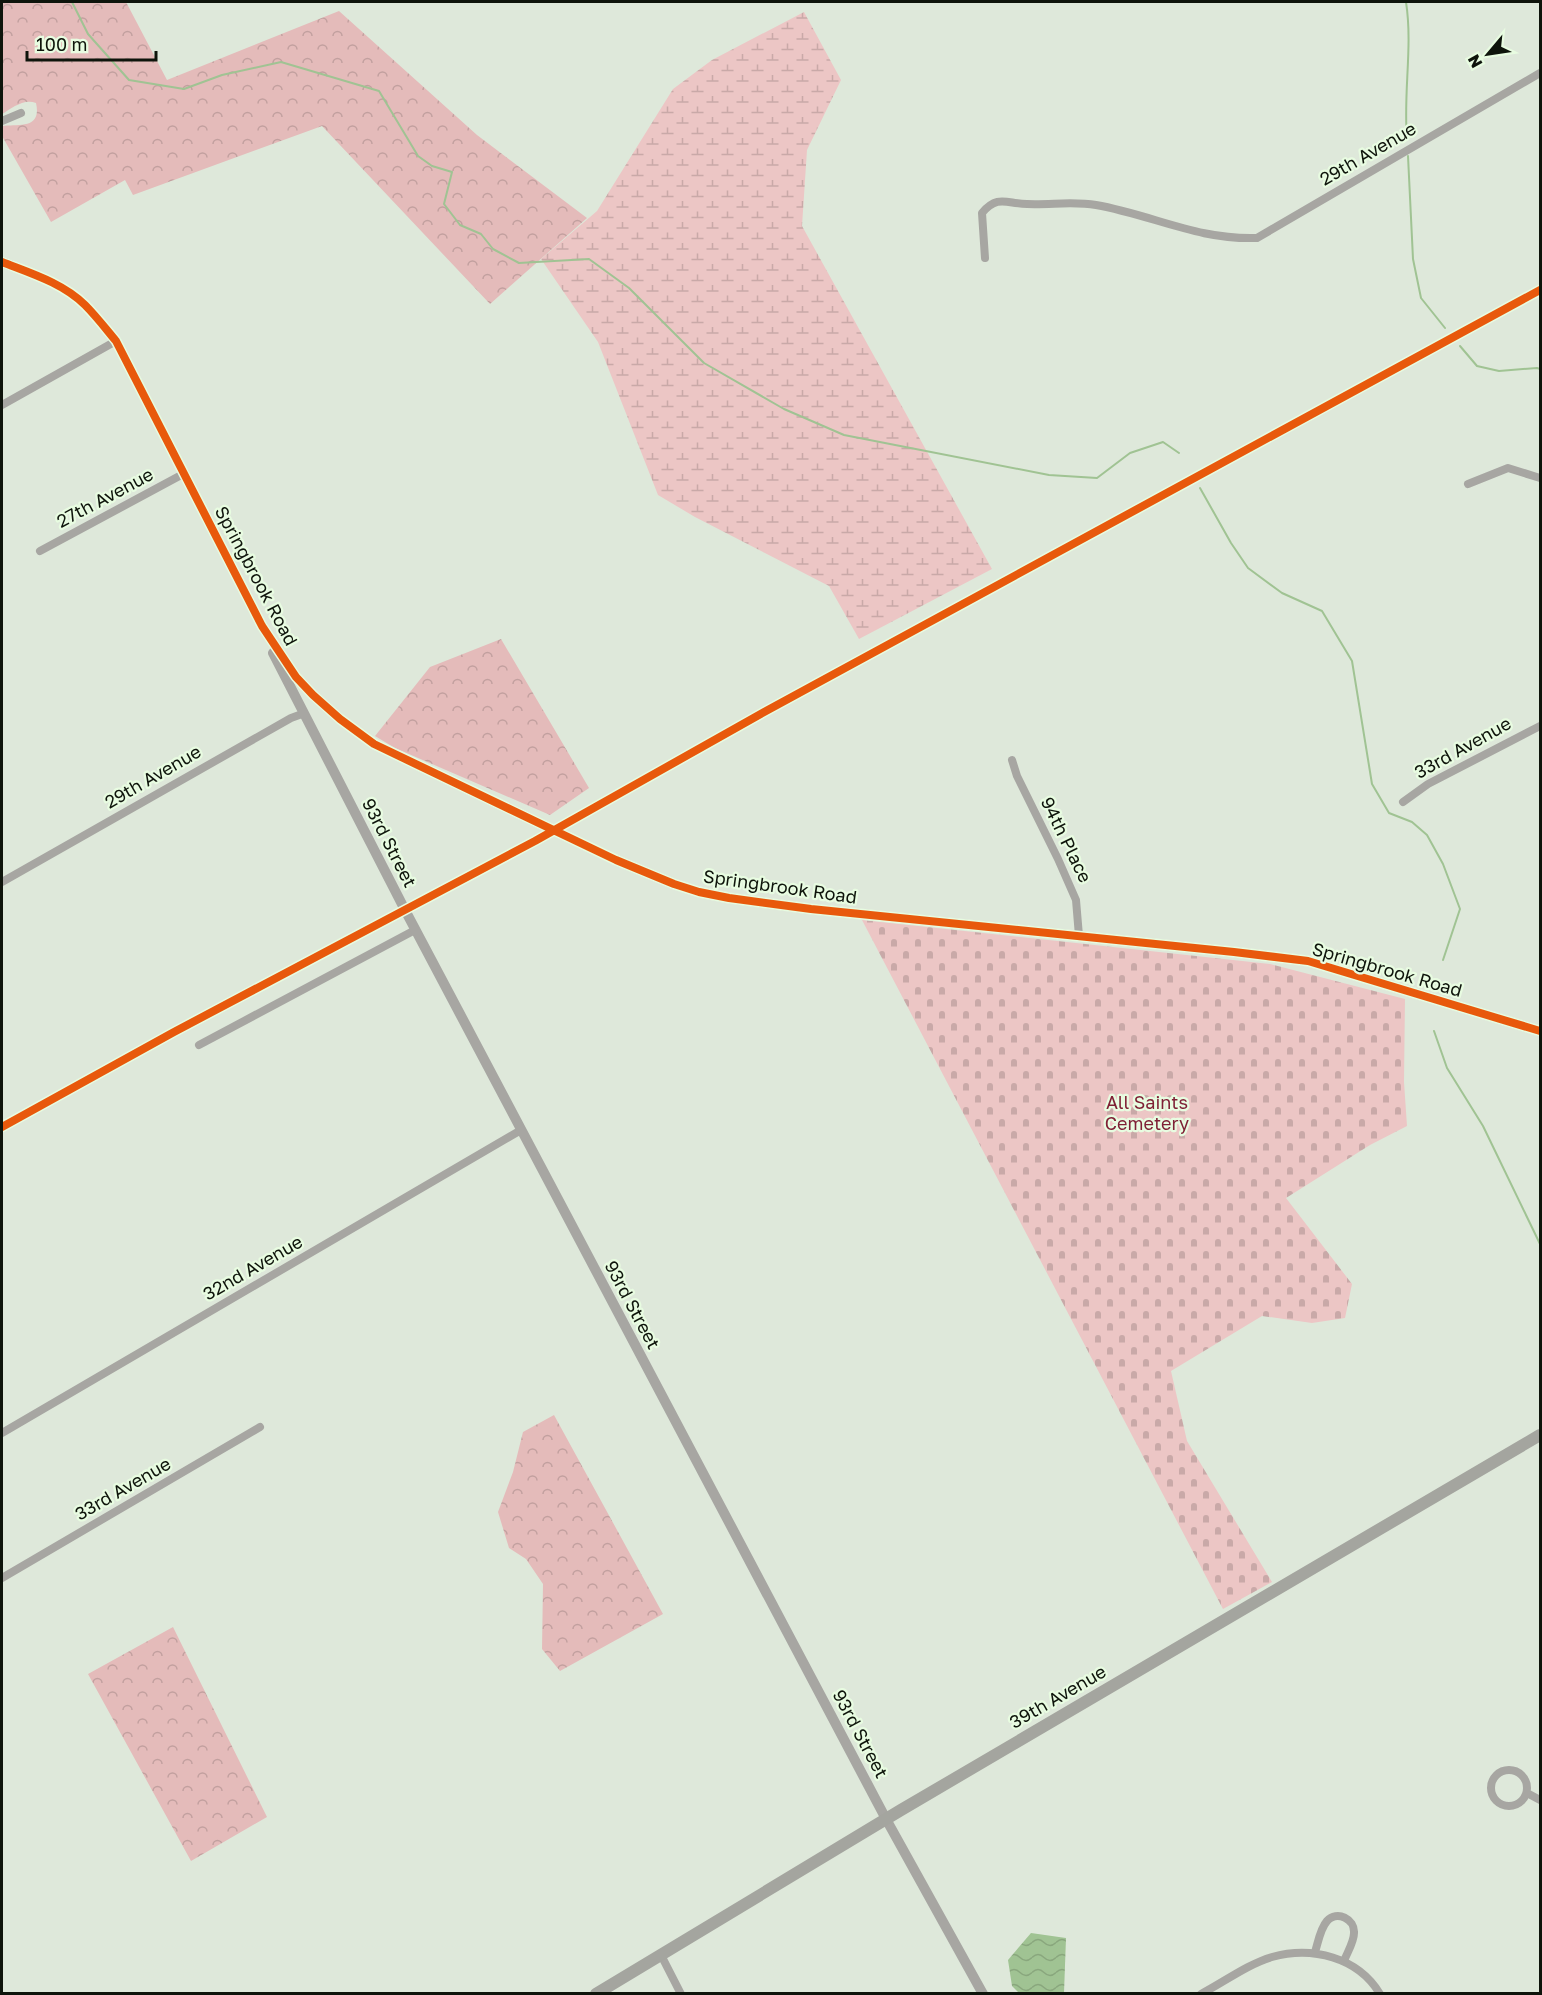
<svg xmlns="http://www.w3.org/2000/svg" width="1542" height="1995" font-family="'Golos Text',sans-serif">
<style>
.forest{fill:url(#forest-crowns)}
.wetland{fill:url(#wetland-marsh)}
.cemetery{fill:url(#cemetery-stones)}
.water{fill:url(#water-waves)}
.lines{fill:none;stroke-linecap:round;stroke-linejoin:round}
.stream{stroke:#a0c393;stroke-width:2}
.minor{stroke:#a7a6a2;stroke-width:8}
.tertiary{stroke:#a7a6a2;stroke-width:10}
.secondary{stroke:#a4a59f;stroke-width:12}
.cycleway-casing{stroke:#e8fce1;stroke-width:11}
.cycleway{stroke:#e8590c;stroke-width:8}
.labels{text-anchor:middle;stroke-width:4.5;stroke-linejoin:round;paint-order:stroke}
.street-label{font-size:18px;fill:#0e140b;stroke:#e8fce1}
.park-label{font-size:18px;fill:#7f2035;stroke:#e8fce1}
</style>
<defs>
<pattern id="forest-crowns" width="20" height="18" patternUnits="userSpaceOnUse" patternTransform="scale(1.5)"><rect width="20" height="18" fill="#e4bbba"/><path d="M2 6a3 3 0 1 1 6 0M12 15a3 3 0 1 1 6 0" fill="none" stroke="#c2a09f"/></pattern>
<pattern id="wetland-marsh" width="20" height="14" patternUnits="userSpaceOnUse" patternTransform="scale(1.5)"><rect width="20" height="14" fill="#ecc6c5"/><path d="M1 5h8M5 5V1M11 12h8M15 12V8" fill="none" stroke="#c9a9a8"/></pattern>
<pattern id="cemetery-stones" width="16" height="16" patternUnits="userSpaceOnUse" patternTransform="scale(1.5)"><rect width="16" height="16" fill="#ecc6c5"/><path d="M2 7V4a2 2 0 0 1 4 0v3zM10 15v-3a2 2 0 0 1 4 0v3z" fill="#c9a9a8"/></pattern>
<pattern id="water-waves" width="16" height="10" patternUnits="userSpaceOnUse" patternTransform="scale(1.5)"><rect width="16" height="10" fill="#a0c393"/><path d="M0 5q4-4 8 0t8 0" fill="none" stroke="#89a77d"/></pattern>
</defs>
<rect width="100%" height="100%" fill="#dee8da"/>
<path class="forest" d="M 2,2 L 126,2 L 167,80 L 339,11 L 477,135 L 587,218 L 490,304 L 322,126 L 133,195 L 125,180 L 51,222 L 2,136 L 2,126 C 18,124 42,130 36,103 C 24,98 12,108 2,114 Z
M 501,639 L 589,788 L 550,815 L 395,748 L 375,736 L 430,667 Z
M 554,1415 L 663,1614 L 560,1671 L 542,1649 L 543,1584 L 526,1559 L 509,1548 L 498,1512 L 513,1472 L 523,1432 Z
M 173,1627 L 267,1817 L 191,1861 L 88,1674 Z"/>
<path class="wetland" d="M 804,12 L 841,80 L 807,150 L 802,226 L 992,569 L 859,639 L 829,586 L 695,517 L 658,495 L 598,342 L 541,259 L 597,211 L 673,89 L 712,60 Z"/>
<path class="cemetery" d="M 862,920 L 1270,964 L 1405,999 L 1404,1082 L 1407,1126 L 1370,1145 L 1286,1198 L 1352,1284 L 1345,1318 L 1312,1323 L 1262,1316 L 1171,1371 L 1187,1441 L 1272,1582 L 1223,1609 Z"/>
<path class="water" d="M 1031,1933 L 1066,1938 L 1064,1993 L 1019,1993 L 1012,1986 L 1008,1960 Z"/>
<g class="lines">
<path class="stream" d="M 72,2 L 88,34 L 129,80 L 184,89 L 222,75 L 281,62 L 379,91 L 418,156 L 432,166 L 452,172 L 444,204 L 460,225 L 481,234 L 493,249 L 519,263 L 589,259 L 629,288 L 704,363 L 784,409 L 844,435 L 1049,475 L 1097,478 L 1130,453 L 1163,442 L 1179,453
M 1406,2 C 1413,47 1403,93 1407,139
M 1408,156 L 1413,259 L 1421,298 L 1445,328
M 1460,346 L 1477,366 L 1499,371 L 1537,368 L 1540,369
M 1200,488 L 1231,543 L 1248,568 L 1282,593 L 1322,611 L 1352,661 L 1372,784 L 1389,813 L 1412,822 L 1427,835 L 1443,864 L 1460,909 L 1443,960
M 1434,1031 L 1447,1068 L 1483,1126 L 1540,1244"/>
<path class="minor" d="M 2,121 L 21,113
M 985,258 L 982,213 C 998,194 1007,204 1027,204 C 1051,205 1073,201 1096,205 C 1153,215 1197,240 1257,238 L 1540,73
M 2,405 L 116,341
M 1468,484 L 1508,468 L 1540,478
M 40,551 L 185,473
M 1012,760 L 1017,776 L 1058,859 L 1076,900 L 1079,936
M 1403,802 L 1428,784 L 1540,726
M 2,882 L 291,718 L 302,714
M 199,1045 L 415,930
M 2,1433 L 521,1130
M 2,1578 L 260,1427
M1491 1788a18 18 0 1 1 36 0a18 18 0 1 1-36 0Z
M 1527,1793 L 1540,1800
M 1315,1952 C 1318,1943 1320,1929 1327,1921 C 1337,1910 1355,1919 1354,1933 C 1354,1942 1347,1953 1344,1961
M 661,1955 L 681,1994
M 1201,1994 C 1224,1982 1248,1964 1272,1957 C 1312,1946 1358,1957 1380,1994"/>
<path class="tertiary" d="M 2,262 C 30,273 63,283 85,305 C 96,316 106,329 116,341 L 262,626 L 296,677 L 313,695 L 340,719 L 374,744 L 616,860 L 674,884 L 699,892 L 729,898 L 811,909 L 1234,952 L 1308,961 L 1540,1031
M 273,653 L 405,910 L 886,1819 L 983,1994"/>
<path class="secondary" d="M 596,1994 L 901,1810 L 1540,1435"/>
<defs>
<path id="cycleway" d="M 2,262 C 30,273 63,283 85,305 C 96,316 106,329 116,341 L 262,626 L 296,677 L 313,695 L 340,719 L 374,744 L 616,860 L 674,884 L 699,892 L 729,898 L 811,909 L 1234,952 L 1308,961 L 1540,1031
M 2,1127 L 174,1032 L 535,841 L 766,711 L 1540,290"/>
</defs>
<use href="#cycleway" class="cycleway-casing"/>
<use href="#cycleway" class="cycleway"/>
</g>
<g class="labels">
<g class="street-label">
<text transform="translate(1368 154) rotate(-30)" y="6">29th Avenue</text>
<text transform="translate(105 498) rotate(-28)" y="6">27th Avenue</text>
<text transform="translate(256 576) rotate(62)" y="6">Springbrook Road</text>
<text transform="translate(1463 748) rotate(-29)" y="6">33rd Avenue</text>
<text transform="translate(153 777) rotate(-30)" y="6">29th Avenue</text>
<text transform="translate(1066 840) rotate(64)" y="6">94th Place</text>
<text transform="translate(389 843) rotate(63)" y="6">93rd Street</text>
<text transform="translate(780 887) rotate(8)" y="6">Springbrook Road</text>
<text transform="translate(1387 970) rotate(16)" y="6">Springbrook Road</text>
<text transform="translate(253 1268) rotate(-30)" y="6">32nd Avenue</text>
<text transform="translate(632 1305) rotate(62)" y="6">93rd Street</text>
<text transform="translate(123 1489) rotate(-30)" y="6">33rd Avenue</text>
<text transform="translate(1058 1697) rotate(-30)" y="6">39th Avenue</text>
<text transform="translate(860 1734) rotate(62)" y="6">93rd Street</text>
</g>
<g class="park-label">
<text x="1147" y="1109">All Saints<tspan x="1147" dy="21">Cemetery</tspan></text>
</g>
</g>
<rect width="1542" height="1995" fill="none" stroke="#0e140b" stroke-width="6"/>
<g transform="translate(1488 54) rotate(241)" stroke="#e8fce1" stroke-width="4.5" paint-order="stroke">
<path d="M0-4.5L10 22L0 15L-10 22Z" fill="#0e140b"/>
<text y="-9" font-size="16" font-weight="bold" text-anchor="middle" fill="#0e140b">N</text>
</g>
<path d="M27 51v9h129v-9" fill="none" stroke="#0e140b" stroke-width="3"/>
<text x="36" y="51" font-size="18" fill="#0e140b" stroke="#e8fce1" stroke-width="4.5" paint-order="stroke">100 m</text>
</svg>
